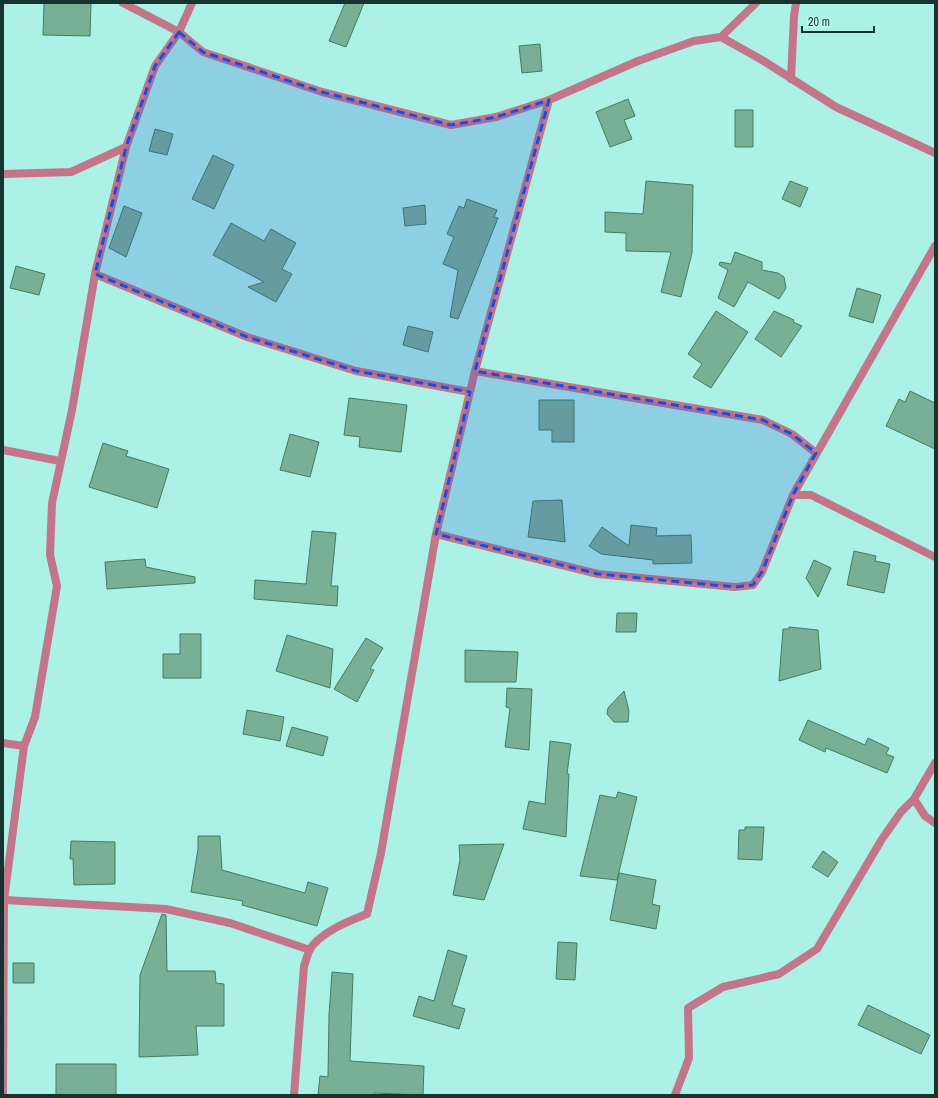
<svg xmlns="http://www.w3.org/2000/svg" width="938" height="1098" font-family="'Archivo Narrow',sans-serif">
<style>
.building{fill:#77b095;stroke:#447c63}
.lines{fill:none;stroke-linecap:round;stroke-linejoin:round}
.street{stroke:#c3758a;stroke-width:8}
.marked{fill:#1d4ed8;fill-opacity:0.2;stroke:#1d4ed8;stroke-width:3;stroke-dasharray:8 5;stroke-linejoin:round}
</style>
<rect width="100%" height="100%" fill="#abf1e6"/>
<path class="building" d="M 44,3 L 91,3 L 90,36 L 43,35 Z
M 345,3 L 364,3 L 346,47 L 329,41 Z
M 540,44 L 542,71 L 522,73 L 519,46 Z
M 628,99 L 635,116 L 624,120 L 632,139 L 610,147 L 596,112 Z
M 735,110 L 753,110 L 753,147 L 735,147 Z
M 155,129 L 173,134 L 167,155 L 149,151 Z
M 213,155 L 234,165 L 214,209 L 192,199 Z
M 646,181 L 693,185 L 692,253 L 681,297 L 661,292 L 671,252 L 626,251 L 626,233 L 605,232 L 605,212 L 643,214 Z
M 790,181 L 808,188 L 800,207 L 782,199 Z
M 467,199 L 497,210 L 494,217 L 498,218 L 458,319 L 450,317 L 458,270 L 443,264 L 454,237 L 447,234 L 459,206 L 464,208 Z
M 425,205 L 426,224 L 405,226 L 403,208 Z
M 124,206 L 142,213 L 126,257 L 109,248 Z
M 231,223 L 264,241 L 271,229 L 296,243 L 282,269 L 292,274 L 276,302 L 248,287 L 264,282 L 213,255 Z
M 735,252 L 762,262 L 762,270 L 778,273 L 784,277 L 786,288 L 779,299 L 748,282 L 734,307 L 718,298 L 728,270 L 719,265 L 720,262 L 731,264 Z
M 16,266 L 45,274 L 39,295 L 10,288 Z
M 857,288 L 881,295 L 873,323 L 849,316 Z
M 716,311 L 748,332 L 711,388 L 693,377 L 702,364 L 688,354 Z
M 774,311 L 794,320 L 793,322 L 802,326 L 781,357 L 755,339 Z
M 408,326 L 433,332 L 428,352 L 403,345 Z
M 910,391 L 935,403 L 935,449 L 886,426 L 899,399 L 905,402 Z
M 349,398 L 407,405 L 401,452 L 359,447 L 360,437 L 344,435 Z
M 539,400 L 574,400 L 574,442 L 552,442 L 552,430 L 539,430 Z
M 290,434 L 319,442 L 310,477 L 280,470 Z
M 103,443 L 128,451 L 126,456 L 169,469 L 157,508 L 89,487 Z
M 562,500 L 565,542 L 528,537 L 533,501 Z
M 631,525 L 657,528 L 656,536 L 691,535 L 692,563 L 653,564 L 653,560 L 601,554 L 589,546 L 602,527 L 629,546 Z
M 312,531 L 336,533 L 331,586 L 338,586 L 337,606 L 254,599 L 255,580 L 306,584 Z
M 854,551 L 876,556 L 875,561 L 890,564 L 884,593 L 847,585 Z
M 145,559 L 146,567 L 195,577 L 195,583 L 107,589 L 105,562 Z
M 814,560 L 831,568 L 818,597 L 806,578 Z
M 617,613 L 637,613 L 636,632 L 616,632 Z
M 789,627 L 818,630 L 821,669 L 779,681 L 783,629 L 789,629 Z
M 180,634 L 201,634 L 201,678 L 163,678 L 163,654 L 180,654 Z
M 287,635 L 333,649 L 330,688 L 276,671 Z
M 366,638 L 383,648 L 370,669 L 374,670 L 357,702 L 334,689 Z
M 465,650 L 518,652 L 516,682 L 465,682 Z
M 507,688 L 532,689 L 529,750 L 505,747 L 510,708 L 506,707 Z
M 624,691 L 629,711 L 628,722 L 614,722 L 607,714 L 608,708 Z
M 247,710 L 284,717 L 280,741 L 243,734 Z
M 808,720 L 865,745 L 868,738 L 889,748 L 886,754 L 894,757 L 887,773 L 826,748 L 825,752 L 799,740 Z
M 292,727 L 328,737 L 323,756 L 286,746 Z
M 550,741 L 571,744 L 567,774 L 569,774 L 566,837 L 523,829 L 529,801 L 545,804 Z
M 618,792 L 637,797 L 617,880 L 580,876 L 600,795 L 616,798 Z
M 745,827 L 764,827 L 762,860 L 738,859 L 739,830 L 745,830 Z
M 198,836 L 220,836 L 222,870 L 305,893 L 308,882 L 328,888 L 317,926 L 242,905 L 243,901 L 191,892 L 198,849 Z
M 71,841 L 115,842 L 115,884 L 74,885 L 73,859 L 70,859 Z
M 504,844 L 484,900 L 453,895 L 460,860 L 459,845 Z
M 823,851 L 838,862 L 828,877 L 812,867 Z
M 619,873 L 656,880 L 652,904 L 660,906 L 656,929 L 610,920 Z
M 162,914 L 166,915 L 167,971 L 215,971 L 216,983 L 224,984 L 224,1026 L 196,1026 L 198,1055 L 139,1057 L 140,975 Z
M 558,942 L 577,943 L 575,980 L 556,979 Z
M 448,950 L 467,956 L 452,1005 L 465,1009 L 459,1029 L 413,1016 L 419,996 L 434,1001 Z
M 13,963 L 34,963 L 34,983 L 13,983 Z
M 332,972 L 353,974 L 350,1061 L 424,1066 L 423,1095 L 374,1093 L 374,1095 L 318,1095 L 320,1076 L 328,1077 L 329,1015 Z
M 868,1005 L 930,1035 L 921,1054 L 858,1025 Z
M 56,1064 L 116,1064 L 116,1095 L 56,1095 Z"/>
<g class="lines">
<path class="street" d="M 123,3 L 179,32 L 192,3
M 721,37 L 756,3
M 791,79 L 794,16 L 796,3
M 549,100 L 475,371 L 436,534 L 598,574 L 735,587 L 753,585 L 762,572 L 793,495 L 811,495 L 935,557
M 3,174 L 71,172 L 126,147 L 155,66 L 179,32 L 203,52 L 322,92 L 451,125 L 496,117 L 549,100 L 638,61 L 694,41 L 721,37 L 762,60 L 836,107 L 935,153
M 95,274 L 247,337 L 356,371 L 470,392
M 475,371 L 763,420 L 792,434 L 816,453
M 3,450 L 60,461
M 793,495 L 935,246
M 3,743 L 24,746
M 935,763 L 914,799 L 925,816 L 935,823
M 4,900 L 166,909 L 230,923 L 310,950
M 3,1095 L 4,900 L 24,746 L 35,717 L 57,586 L 50,555 L 52,503 L 72,410 L 95,274 L 126,147
M 294,1095 L 304,966 C 306,961 307,956 309,951 C 318,933 349,921 367,914 L 381,853 L 436,534
M 675,1095 L 689,1058 L 688,1008 L 723,987 L 779,974 L 817,949 L 882,839 L 901,812 L 914,799"/>
</g>
<path class="marked" d="M 179,32 L 203,52 L 322,92 L 451,125 L 496,117 L 549,100 L 475,371 L 763,420 L 792,434 L 816,453 L 793,495 L 762,572 L 753,585 L 735,587 L 598,574 L 436,534 L 470,392 L 356,371 L 247,337 L 95,274 L 126,147 L 155,66 Z"/>
<rect width="938" height="1098" fill="none" stroke="#17332f" stroke-width="8"/>
<path d="M802 26v6h72v-6" fill="none" stroke="#17332f" stroke-width="2"/>
<text x="808" y="26" font-size="12" fill="#17332f" stroke="#b8fef3" stroke-width="3" paint-order="stroke">20 m</text>
</svg>
